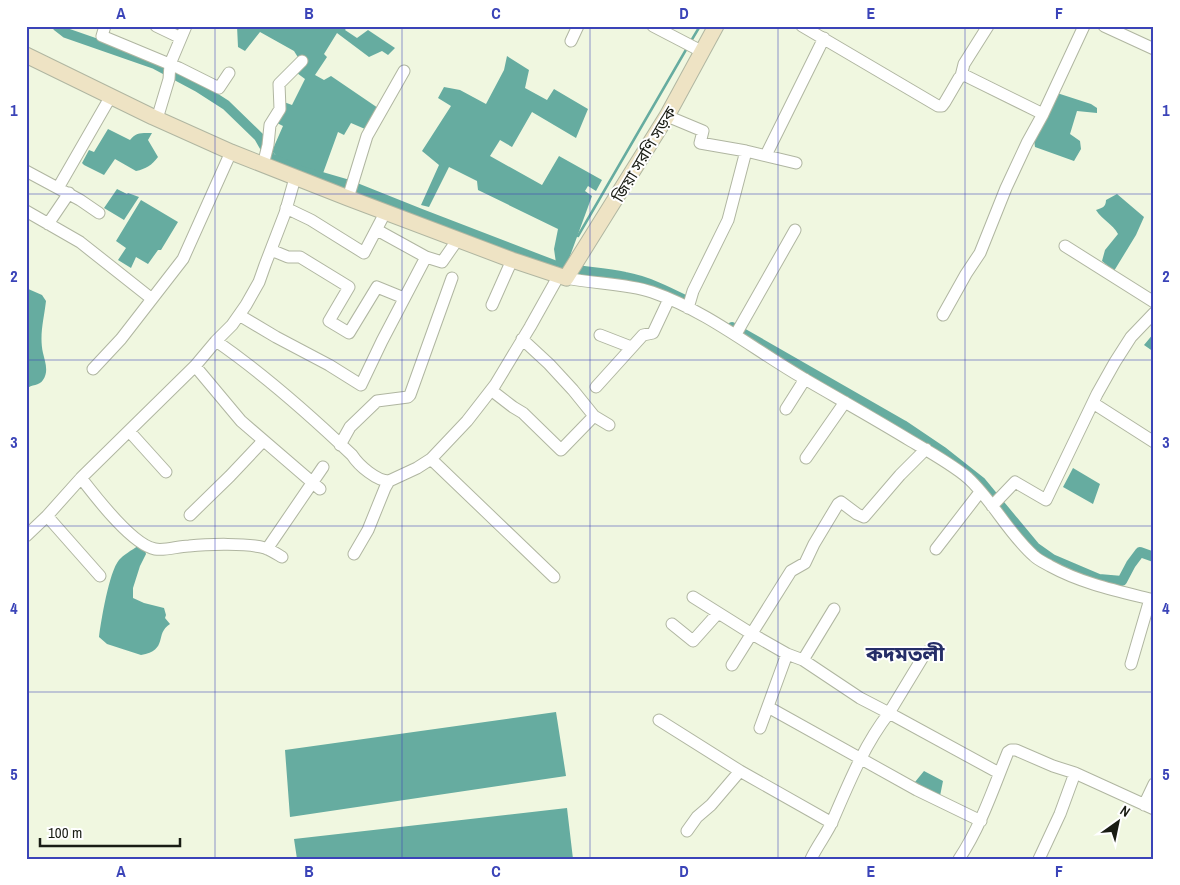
<svg xmlns="http://www.w3.org/2000/svg" width="1180" height="885" font-family="'Archivo Narrow','Noto Sans Bengali',sans-serif">
<style>
.water{fill:#66aca0}
.lines{fill:none;stroke-linecap:round;stroke-linejoin:round}
.stream{stroke:#66aca0;stroke-width:2.5}
.canal{stroke:#66aca0;stroke-width:10}
.minor-casing{stroke:#b0b6a1;stroke-width:13}
.secondary-casing{stroke:#b0b6a1;stroke-width:17}
.minor{stroke:#fff;stroke-width:11}
.secondary{stroke:#eee3c4;stroke-width:15}
.grid{fill:none;stroke:#3b44b8;stroke-width:1;stroke-opacity:0.55}
.labels{text-anchor:middle;stroke-width:4;stroke-linejoin:round;paint-order:stroke}
.street-label{font-size:16px;fill:#191c14;stroke:#fff}
.district-label{font-size:21px;font-weight:bold;fill:#262e68;stroke:#fff}
.neatline{fill:none;stroke:#3b44b8;stroke-width:2}
.grid-label{font-size:16px;text-anchor:middle;font-weight:bold;fill:#3b44b8}
</style>
<rect width="100%" height="100%" fill="#f0f7e0"/>
<path class="water" d="M 237,26 L 348,26 L 345,30 L 357,38 L 368,30 L 395,48 L 388,55 L 382,51 L 369,57 L 337,33 L 324,54 L 327,57 L 315,75 L 324,80 L 331,76 L 378,108 L 365,129 L 351,123 L 344,135 L 338,132 L 322,176 L 280,160 L 272,151 L 283,126 L 277,123 L 284,102 L 292,105 L 305,79 L 297,73 L 299,59 L 294,51 L 260,32 L 245,51 L 238,47 Z
M 507,56 L 529,70 L 525,88 L 547,100 L 554,89 L 588,109 L 576,138 L 532,112 L 512,147 L 500,140 L 490,156 L 542,185 L 559,156 L 602,180 L 596,191 L 588,186 L 585,191 L 592,196 L 566,267 L 556,263 L 554,249 L 558,229 L 478,190 L 477,181 L 449,167 L 429,207 L 421,205 L 439,165 L 422,151 L 451,106 L 438,98 L 444,87 L 460,90 L 486,104 L 504,70 Z
M 1057,93 L 1091,104 L 1097,108 L 1097,113 L 1077,111 L 1070,134 L 1080,141 L 1081,149 L 1074,161 L 1035,147 L 1034,140 Z
M 108,129 L 130,140 C 136,132 142,133 152,133 L 148,140 L 158,157 C 152,165 146,169 136,171 L 115,159 L 104,175 L 84,165 L 82,163 L 89,150 L 94,152 Z
M 117,189 L 127,194 L 128,193 L 139,197 L 124,220 L 104,208 Z
M 1117,194 L 1144,217 L 1136,235 L 1114,271 L 1102,261 L 1105,250 L 1118,234 C 1113,224 1102,220 1096,210 C 1102,208 1106,207 1106,200 Z
M 141,200 L 178,222 L 161,250 L 158,250 L 148,264 L 136,257 L 131,268 L 118,260 L 126,248 L 116,241 Z
M 26,288 L 42,295 L 46,301 C 44,319 39,335 43,353 C 45,362 49,371 43,380 C 39,386 32,384 26,389 Z
M 1154,333 L 1154,352 L 1144,345 Z
M 1073,468 L 1100,484 L 1093,504 L 1063,487 Z
M 138,546 L 145,550 L 146,554 L 140,566 L 133,588 L 133,598 L 144,603 L 164,608 L 166,615 L 165,618 L 170,624 C 154,634 169,650 141,655 L 107,644 L 99,637 C 101,621 109,572 119,560 C 123,555 132,550 138,546 Z
M 556,712 L 566,776 L 290,817 L 285,750 Z
M 924,771 L 943,781 L 940,796 L 916,785 L 915,782 Z
M 567,808 L 573,859 L 297,859 L 294,839 Z"/>
<g class="lines">
<path class="stream" d="M 691,41 L 700,26
M 578,236 L 687,48"/>
<path class="canal" d="M 57,26 L 66,33 L 155,64 L 198,87 L 226,105 L 259,137 L 271,158 L 298,170 L 346,184 L 421,214 L 559,267 C 581,272 603,272 625,277 C 647,281 667,291 687,301
M 732,327 L 903,425 L 943,452 L 981,482 L 1035,547 L 1052,559 L 1099,579 L 1122,581 L 1131,564 L 1140,552 L 1154,557"/>
<defs>
<path id="minor" d="M 105,26 L 102,36 L 179,68 L 219,88 L 229,73
M 156,26 L 181,38
M 653,26 L 703,52
M 802,26 L 938,106 L 942,106 L 945,102 L 959,78 L 964,75 L 1043,114 L 1084,26
M 1104,26 L 1154,49
M 571,41 L 578,26
M 961,76 L 964,64 L 988,26
M 667,116 L 703,131 L 700,143 L 746,151 L 796,163
M 157,119 L 169,79 L 170,64 L 186,26
M 766,155 L 824,38
M 263,165 L 268,145 L 270,125 L 280,109 L 279,84 L 302,61
M 26,171 L 80,200 L 99,213
M 58,188 L 111,96
M 348,198 L 367,136 L 404,71
M 286,208 L 311,220 L 364,253 L 386,211
M 26,211 L 80,242 L 152,299 L 121,339 L 93,369
M 48,224 L 69,193
M 377,230 L 426,257
M 1065,246 L 1154,302
M 271,250 L 288,257 L 300,257 L 349,287 L 329,321 L 349,333 L 377,287 L 404,298
M 566,278 C 595,284 625,283 652,292 C 707,311 753,349 803,378 C 839,399 875,419 911,441 C 928,451 953,465 968,478 C 993,501 1008,533 1034,556 C 1038,560 1045,563 1050,566 C 1083,584 1118,591 1154,600
M 152,299 L 183,259 L 231,152
M 492,305 L 512,260
M 688,308 L 693,291 L 728,220 L 746,151
M 239,315 L 276,337 L 329,365 L 361,385 L 382,341 L 426,257 L 442,262 L 458,239
M 943,315 L 966,274 L 980,253 L 1006,188 L 1027,143 L 1043,114
M 736,334 L 795,230
M 600,335 L 631,347
M 522,339 L 549,364 L 573,390 L 594,416 L 609,425
M 216,341 C 265,375 309,414 352,455 C 359,466 377,481 389,481 L 417,468 L 431,459 L 467,421 L 495,385 L 530,327 L 558,277
M 195,366 L 241,421 L 320,489
M 596,387 L 643,335 L 653,333 L 669,299
M 491,390 L 513,407 L 523,413 L 561,450 L 594,416
M 1093,403 L 1154,442
M 786,409 L 805,379
M 129,431 L 166,472
M 340,445 L 350,427 L 377,401 L 408,397 L 410,395 L 452,278
M 806,458 L 845,402
M 431,459 L 554,577
M 81,478 L 195,366 L 216,341 L 232,325 L 246,305 L 259,282 L 265,265 L 285,213 L 295,178
M 992,506 L 1015,482 L 1046,500 L 1097,394 L 1115,362 L 1131,337 L 1154,313
M 190,515 L 230,476 L 263,441
M 47,516 L 100,576
M 26,536 L 47,516 L 81,478 C 95,496 132,545 155,549 C 166,551 178,546 189,546 C 208,544 248,543 265,548 C 271,550 277,554 282,557
M 267,549 L 323,467
M 936,549 L 980,492
M 354,554 L 368,530 L 385,488 L 389,481
M 693,597 L 752,634 L 787,654 L 803,660 L 860,698 L 889,713 L 926,652
M 672,624 L 693,641 L 718,613
M 803,660 L 834,609
M 1131,664 L 1150,599
M 732,665 L 791,571 L 805,563 L 814,544 L 838,504 L 841,502 L 857,514 L 864,517 L 900,475 L 926,449
M 768,707 L 917,790 L 981,821
M 659,720 L 740,771 L 832,823
M 760,728 L 787,654
M 1144,805 L 1154,784
M 687,831 L 697,817 L 711,805 L 740,771
M 811,859 C 817,846 826,835 832,822 C 848,785 864,745 889,713 L 999,773
M 959,859 C 981,826 993,789 1008,752 L 1011,750 L 1016,750 L 1053,766 L 1075,773 L 1154,809
M 1039,859 L 1060,814 L 1075,773"/>
<path id="secondary" d="M 26,55 L 153,117 L 231,152 L 348,198 L 512,260 L 566,278 L 667,116 L 716,26"/>
</defs>
<use href="#minor" class="minor-casing"/>
<use href="#secondary" class="secondary-casing"/>
<use href="#minor" class="minor"/>
<use href="#secondary" class="secondary"/>
</g>
<path class="grid" d="M 215,26 L 215,859M 402,26 L 402,859M 590,26 L 590,859M 778,26 L 778,859M 965,26 L 965,859M 26,194 L 1154,194M 26,360 L 1154,360M 26,526 L 1154,526M 26,692 L 1154,692"/>
<g class="labels">
<g class="street-label">
<text transform="translate(644 154) rotate(-59)" y="6">জিয়া সরণি সড়ক</text>
</g>
<g class="district-label">
<text x="905" y="661">কদমতলী</text>
</g>
</g>
<rect width="1180" height="885" fill="none" stroke="#ffffff" stroke-width="55"/>
<g transform="translate(1118 822) rotate(33)" stroke="#ffffff" stroke-width="4" paint-order="stroke">
<path d="M0-4L9 19L0 12L-9 19Z" fill="#191c14"/>
<text y="-8" font-size="14" font-weight="bold" text-anchor="middle" fill="#191c14">N</text>
</g>
<path d="M40 838v8h140v-8" fill="none" stroke="#191c14" stroke-width="2.5"/>
<text x="48" y="838" font-size="15" fill="#191c14" stroke="#ffffff" stroke-width="4" paint-order="stroke">100 m</text>
<rect x="28" y="28" width="1124" height="830" class="neatline"/>
<g class="grid-label">
<text x="121" y="19">A</text>
<text x="309" y="19">B</text>
<text x="496" y="19">C</text>
<text x="684" y="19">D</text>
<text x="871" y="19">E</text>
<text x="1059" y="19">F</text>
<text x="14" y="116">1</text>
<text x="1166" y="116">1</text>
<text x="14" y="282">2</text>
<text x="1166" y="282">2</text>
<text x="14" y="448">3</text>
<text x="1166" y="448">3</text>
<text x="14" y="614">4</text>
<text x="1166" y="614">4</text>
<text x="14" y="780">5</text>
<text x="1166" y="780">5</text>
<text x="121" y="877">A</text>
<text x="309" y="877">B</text>
<text x="496" y="877">C</text>
<text x="684" y="877">D</text>
<text x="871" y="877">E</text>
<text x="1059" y="877">F</text>
</g>
</svg>
